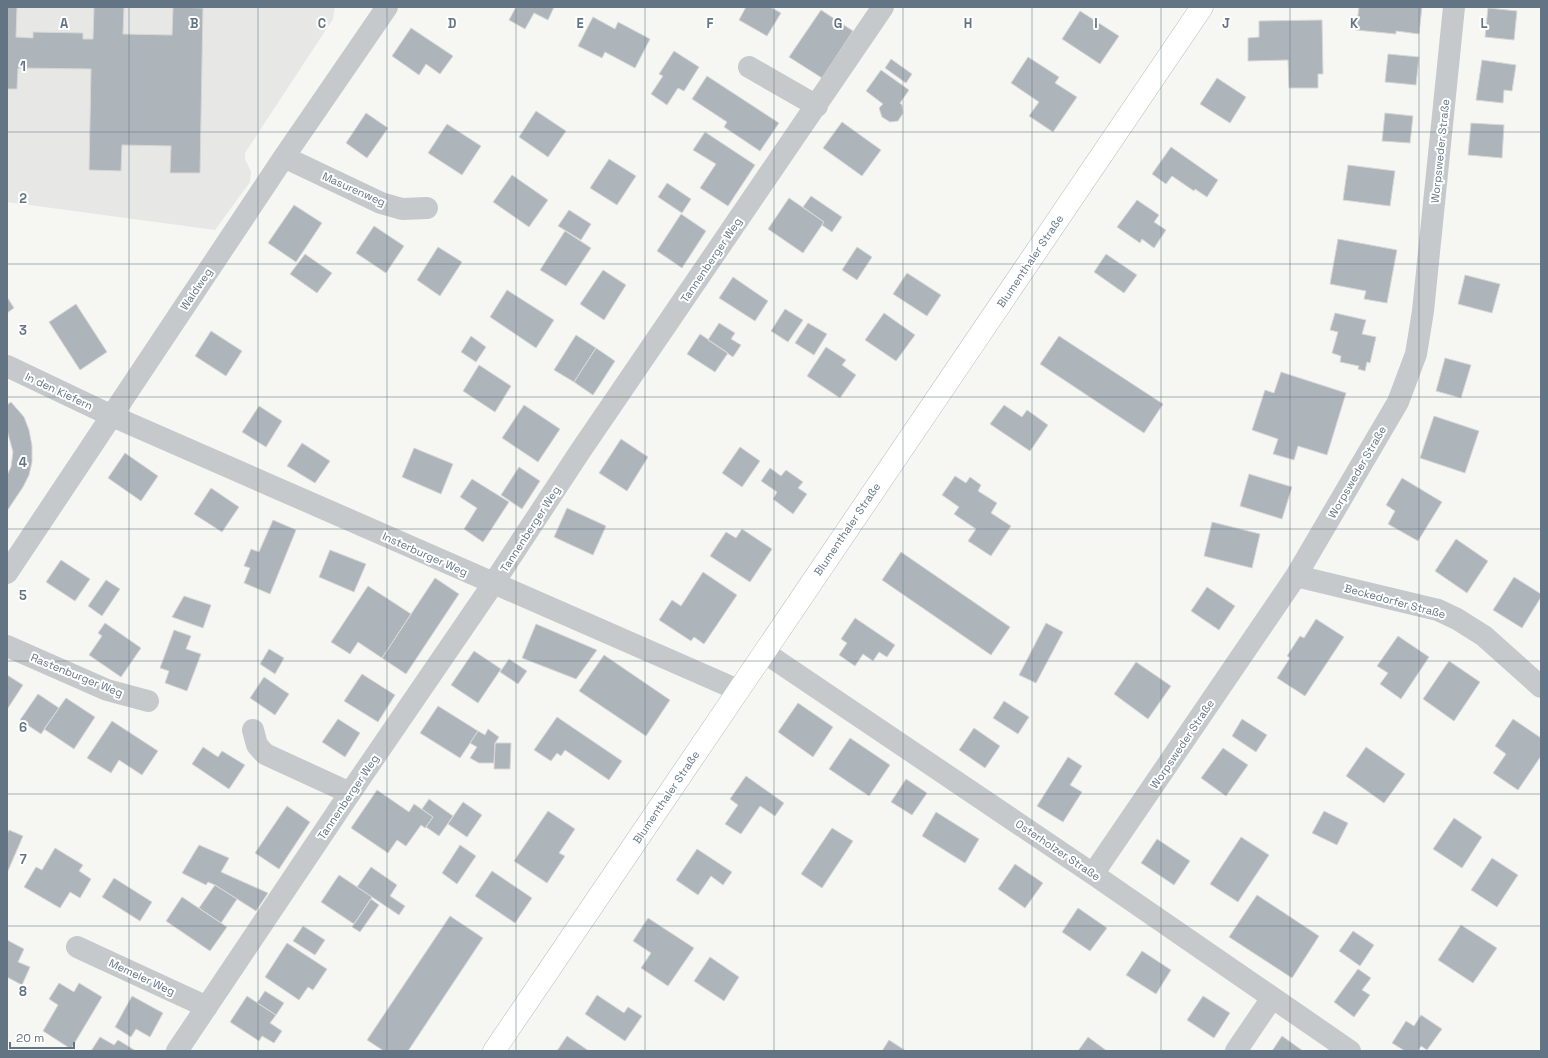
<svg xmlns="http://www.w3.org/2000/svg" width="1548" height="1058" font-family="'Space Grotesk',sans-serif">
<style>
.built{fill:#e7e8e6}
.building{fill:#adb5bb;stroke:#d7d7d5}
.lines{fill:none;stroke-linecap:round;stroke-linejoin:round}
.secondary-casing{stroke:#b7bcc1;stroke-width:23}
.minor{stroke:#c5c9cc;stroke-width:22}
.secondary{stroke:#fff;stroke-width:22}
.grid{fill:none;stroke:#637585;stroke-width:1;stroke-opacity:0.55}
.labels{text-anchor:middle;stroke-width:4;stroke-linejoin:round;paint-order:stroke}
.street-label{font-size:11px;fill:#637585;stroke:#fff}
.grid-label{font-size:13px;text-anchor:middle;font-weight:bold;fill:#637585;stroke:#fff;stroke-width:4;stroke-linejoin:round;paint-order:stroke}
</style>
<rect width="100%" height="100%" fill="#f6f6f2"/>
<path class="built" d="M 7,7 L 335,7 L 333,19 L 245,153 L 245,159 L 251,172 L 250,182 L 215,230 L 7,202 Z"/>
<path class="building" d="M 7,7 L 17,7 L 16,37 L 33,38 L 33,32 L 83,33 L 83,39 L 93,39 L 94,7 L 124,7 L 123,34 L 172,35 L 173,7 L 203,8 L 200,173 L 170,173 L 171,146 L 122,145 L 121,171 L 89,170 L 91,69 L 18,68 L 17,89 L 7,89 Z
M 516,7 L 554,7 L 548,20 L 534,13 L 525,29 L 509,20 Z
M 746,7 L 770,7 L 781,13 L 767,36 L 739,20 Z
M 1359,7 L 1422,7 L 1419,34 L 1396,31 L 1396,34 L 1356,30 Z
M 1488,8 L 1517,11 L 1514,40 L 1485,37 Z
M 821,10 L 853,31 L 822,78 L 789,57 Z
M 1080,11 L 1119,36 L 1100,64 L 1062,39 Z
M 593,17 L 615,29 L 618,22 L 650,39 L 635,68 L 605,52 L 602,58 L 578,46 Z
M 1322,20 L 1323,74 L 1318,74 L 1318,88 L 1289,88 L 1288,60 L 1248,61 L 1248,38 L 1259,37 L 1259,21 Z
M 411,28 L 453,56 L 440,74 L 426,64 L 419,75 L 392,56 Z
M 674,51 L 699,67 L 684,91 L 678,88 L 667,105 L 651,94 L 663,76 L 659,74 Z
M 1388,54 L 1419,57 L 1416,85 L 1385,82 Z
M 1028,57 L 1059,77 L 1055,83 L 1077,97 L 1053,132 L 1029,116 L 1039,102 L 1011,83 Z
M 891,59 L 912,74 L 906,83 L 885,68 Z
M 1482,60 L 1516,65 L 1512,91 L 1504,90 L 1503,103 L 1476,100 Z
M 881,70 L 909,90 L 900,103 L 902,105 L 903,113 L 898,121 L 890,122 L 882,117 L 879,108 L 883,104 L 866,91 Z
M 707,76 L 779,123 L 760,151 L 724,127 L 727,122 L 692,99 Z
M 1217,78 L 1246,97 L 1230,123 L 1200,104 Z
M 536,111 L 566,131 L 548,157 L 519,137 Z
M 366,113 L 388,128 L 367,158 L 346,143 Z
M 1385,113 L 1413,116 L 1410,143 L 1382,141 Z
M 842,122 L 881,150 L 862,176 L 823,148 Z
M 1471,123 L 1504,125 L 1502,158 L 1468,155 Z
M 447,124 L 481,146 L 462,175 L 428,153 Z
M 705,132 L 755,165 L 728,206 L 700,188 L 716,164 L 693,150 Z
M 1171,147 L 1218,180 L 1207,197 L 1195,189 L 1194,191 L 1172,176 L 1166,184 L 1152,174 Z
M 609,159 L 636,176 L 617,205 L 590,188 Z
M 1348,165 L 1395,171 L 1390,206 L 1343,200 Z
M 512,175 L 548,200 L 529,227 L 493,202 Z
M 667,183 L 691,199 L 682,213 L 658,197 Z
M 811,196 L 842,217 L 832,232 L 822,225 L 824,222 L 803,207 Z
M 789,198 L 824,222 L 803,253 L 768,229 Z
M 1137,200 L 1159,215 L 1154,222 L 1166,230 L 1154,248 L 1142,239 L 1140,243 L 1117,227 Z
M 294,205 L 322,223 L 296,262 L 268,243 Z
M 569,210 L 591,224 L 581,240 L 558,226 Z
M 681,214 L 706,231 L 682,268 L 657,251 Z
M 374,226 L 404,246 L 386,273 L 356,253 Z
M 565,231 L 591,248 L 566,286 L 540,270 Z
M 1338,239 L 1397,250 L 1387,303 L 1364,299 L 1366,291 L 1330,284 Z
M 438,247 L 462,262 L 440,296 L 417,280 Z
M 857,247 L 872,257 L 857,280 L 842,270 Z
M 305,254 L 332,273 L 317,293 L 290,274 Z
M 1106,254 L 1137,275 L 1124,293 L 1094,272 Z
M 603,270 L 626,285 L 604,320 L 580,304 Z
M 907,273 L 941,295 L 927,316 L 893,294 Z
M 1465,275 L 1500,284 L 1492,313 L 1458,304 Z
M 733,277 L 768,301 L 755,321 L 719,298 Z
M 507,290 L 554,320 L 536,348 L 490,317 Z
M 7,297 L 14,308 L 7,313 Z
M 76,304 L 107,352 L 80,370 L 49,322 Z
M 785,309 L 803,320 L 788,342 L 771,331 Z
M 884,313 L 915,335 L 896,361 L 865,340 Z
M 1335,313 L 1366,320 L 1362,334 L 1376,337 L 1370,363 L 1367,362 L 1365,371 L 1358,369 L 1359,366 L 1340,362 L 1341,356 L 1332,353 L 1338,332 L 1330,330 Z
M 719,323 L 735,333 L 731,339 L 741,345 L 733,357 L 708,340 Z
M 808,323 L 827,334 L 814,355 L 795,343 Z
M 211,331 L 242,351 L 226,376 L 195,356 Z
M 700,334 L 728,353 L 715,372 L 687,354 Z
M 576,335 L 596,348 L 574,382 L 554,370 Z
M 471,336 L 486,347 L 476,362 L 461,352 Z
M 1059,336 L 1163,404 L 1144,433 L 1040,364 Z
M 826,347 L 846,360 L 842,365 L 856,375 L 840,398 L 807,376 Z
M 596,348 L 615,361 L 593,395 L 574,382 Z
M 1445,358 L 1471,365 L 1461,398 L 1436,391 Z
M 479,365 L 511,386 L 495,412 L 463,391 Z
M 1281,372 L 1346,393 L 1327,455 L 1298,446 L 1294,460 L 1273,454 L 1278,439 L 1252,430 L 1265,390 L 1274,393 Z
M 11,402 L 24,417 L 29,430 L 32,446 L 32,462 L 29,475 L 23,487 L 7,511 L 7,475 L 11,467 L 13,452 L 7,430 L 7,405 Z
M 524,405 L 560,429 L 538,462 L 502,438 Z
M 1004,405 L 1022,417 L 1027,410 L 1048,425 L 1030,451 L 990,424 Z
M 259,406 L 282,421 L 266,447 L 242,432 Z
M 1434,416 L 1479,431 L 1465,473 L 1420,458 Z
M 621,439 L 648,457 L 627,491 L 599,473 Z
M 302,443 L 330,461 L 315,483 L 287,466 Z
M 740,447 L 760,461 L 742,487 L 722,473 Z
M 414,448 L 453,464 L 441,494 L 402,477 Z
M 125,453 L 158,476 L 141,501 L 108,478 Z
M 519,467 L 540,481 L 522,509 L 501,495 Z
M 770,468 L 781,476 L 786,470 L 803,482 L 798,488 L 807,494 L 793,514 L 773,499 L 777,492 L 761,481 Z
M 1249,474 L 1292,487 L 1282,519 L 1240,506 Z
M 955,476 L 966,483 L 970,477 L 981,485 L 978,491 L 997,503 L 991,513 L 1011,526 L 991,556 L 968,541 L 976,529 L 954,514 L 959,507 L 942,495 Z
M 1402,478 L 1442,502 L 1418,541 L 1388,524 L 1395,511 L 1386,505 Z
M 472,479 L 509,502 L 483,542 L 464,529 L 477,508 L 460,497 Z
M 211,488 L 239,507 L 222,532 L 194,514 Z
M 567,508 L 606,526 L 593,555 L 554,537 Z
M 273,520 L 296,530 L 270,594 L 244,583 L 250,568 L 244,566 L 251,549 L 259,552 Z
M 1212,522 L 1260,534 L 1252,568 L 1204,556 Z
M 742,529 L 772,549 L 750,582 L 710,556 L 726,532 L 736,538 Z
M 1456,539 L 1488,561 L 1467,593 L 1435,571 Z
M 330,550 L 366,564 L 354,592 L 319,577 Z
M 901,552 L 1010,627 L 991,655 L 882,580 Z
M 61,560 L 90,579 L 75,601 L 46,582 Z
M 703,572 L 737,595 L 704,644 L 694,637 L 691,641 L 659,620 L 672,600 L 681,606 Z
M 1514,577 L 1541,594 L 1541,597 L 1522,628 L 1493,610 Z
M 435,578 L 459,594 L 406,674 L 382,658 Z
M 106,580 L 120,589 L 102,616 L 88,606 Z
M 368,586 L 411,614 L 382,658 L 358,642 L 350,654 L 331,642 Z
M 1207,587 L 1235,606 L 1219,630 L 1191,611 Z
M 184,596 L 211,605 L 203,628 L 172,617 Z
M 855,618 L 895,645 L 887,657 L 879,652 L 873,661 L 863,654 L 855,666 L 839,655 L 847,643 L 841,639 Z
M 1316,619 L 1344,637 L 1305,696 L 1277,678 L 1290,658 L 1287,656 L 1300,636 L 1304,638 Z
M 105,623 L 141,648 L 121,677 L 89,655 L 102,636 L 98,633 Z
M 1046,623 L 1063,632 L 1036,683 L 1019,675 Z
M 536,624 L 597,650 L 576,679 L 522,658 Z
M 174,630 L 191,636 L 186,649 L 201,654 L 187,691 L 165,683 L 169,671 L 160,668 Z
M 1398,636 L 1429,657 L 1401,699 L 1380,684 L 1388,673 L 1377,666 Z
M 269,649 L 284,658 L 275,674 L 260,664 Z
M 474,651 L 501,669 L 478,703 L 451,685 Z
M 604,655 L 670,700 L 646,736 L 579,691 Z
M 509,659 L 527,671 L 518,684 L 500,672 Z
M 1449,661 L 1480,682 L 1454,721 L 1423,699 Z
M 1136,662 L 1171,686 L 1148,719 L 1114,694 Z
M 362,674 L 395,695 L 378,722 L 344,701 Z
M 7,675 L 23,685 L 8,708 L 7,708 Z
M 264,677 L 289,694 L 275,715 L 250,698 Z
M 38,694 L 59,708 L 41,734 L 20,720 Z
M 66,698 L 95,717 L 74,749 L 44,729 Z
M 1004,701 L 1029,717 L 1018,734 L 993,718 Z
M 798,703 L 833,727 L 813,757 L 778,732 Z
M 438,706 L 478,731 L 460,758 L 420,733 Z
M 557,717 L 622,761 L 609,780 L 565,750 L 561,756 L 557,753 L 551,761 L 534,750 Z
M 338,719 L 360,733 L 345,757 L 322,742 Z
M 1242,719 L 1267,735 L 1256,752 L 1232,736 Z
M 1513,719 L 1541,738 L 1541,756 L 1518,790 L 1493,773 L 1506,754 L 1495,746 Z
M 112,721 L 158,751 L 142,775 L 119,760 L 111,773 L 87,758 Z
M 974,728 L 1000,746 L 985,768 L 959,750 Z
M 488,729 L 499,737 L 495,743 L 494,763 L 479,763 L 470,758 L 477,747 L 470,743 L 478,731 L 485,735 Z
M 850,738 L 890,765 L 869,796 L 829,769 Z
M 495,743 L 511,743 L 510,769 L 494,769 Z
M 203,747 L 218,757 L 222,751 L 245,765 L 229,789 L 192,764 Z
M 1366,747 L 1405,774 L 1384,803 L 1346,776 Z
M 1223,748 L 1248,765 L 1226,796 L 1201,778 Z
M 1068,757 L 1082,766 L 1070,785 L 1082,792 L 1063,822 L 1037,806 Z
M 746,776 L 784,803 L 775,816 L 760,806 L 741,834 L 725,824 L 738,805 L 730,799 Z
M 906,779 L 927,793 L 912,815 L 891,802 Z
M 377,790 L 409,812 L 414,804 L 433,817 L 425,828 L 421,825 L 406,846 L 397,840 L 388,853 L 351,828 Z
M 429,799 L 453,816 L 439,836 L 426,827 L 433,817 L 422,809 Z
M 463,802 L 482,815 L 467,837 L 448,824 Z
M 287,806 L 310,822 L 279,869 L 255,853 Z
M 548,811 L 575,829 L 559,853 L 565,856 L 547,883 L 514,861 Z
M 1324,811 L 1348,823 L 1337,845 L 1312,833 Z
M 936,812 L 979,839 L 965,863 L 922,836 Z
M 1454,818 L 1482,837 L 1462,868 L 1433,849 Z
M 832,828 L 853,841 L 822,888 L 801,874 Z
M 9,830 L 23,836 L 7,873 L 7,834 Z
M 1241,837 L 1269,855 L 1238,902 L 1210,884 Z
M 1157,839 L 1190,861 L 1174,885 L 1141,863 Z
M 199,845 L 229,858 L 221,872 L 268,893 L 256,911 L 215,885 L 208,882 L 206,885 L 182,873 Z
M 460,845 L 476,856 L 457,884 L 442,873 Z
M 55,848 L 83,865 L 79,871 L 91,879 L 80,898 L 70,892 L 60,908 L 24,887 L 36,867 L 42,870 Z
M 697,849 L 732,872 L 723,885 L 711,876 L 698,895 L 676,880 Z
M 1492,858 L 1518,875 L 1497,907 L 1471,890 Z
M 1015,864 L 1043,883 L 1025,908 L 998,889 Z
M 371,867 L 397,885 L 390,896 L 405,906 L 399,915 L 357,887 Z
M 492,871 L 532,898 L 515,923 L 475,896 Z
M 339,875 L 372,897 L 354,924 L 321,902 Z
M 114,878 L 152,902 L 140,921 L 102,897 Z
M 215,885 L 237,899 L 221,923 L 199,908 Z
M 1257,895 L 1319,936 L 1292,978 L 1229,937 Z
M 182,897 L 227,927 L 210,951 L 166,921 Z
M 371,899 L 379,905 L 360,932 L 352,927 Z
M 1078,908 L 1107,928 L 1090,951 L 1062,932 Z
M 450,916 L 483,938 L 408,1051 L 384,1051 L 367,1040 Z
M 648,918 L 694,948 L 668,986 L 641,968 L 651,953 L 633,941 Z
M 1461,925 L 1497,948 L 1473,983 L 1438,960 Z
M 303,926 L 325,940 L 315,955 L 293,941 Z
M 1353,931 L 1374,945 L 1360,966 L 1339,951 Z
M 7,940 L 24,949 L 18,962 L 30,967 L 22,985 L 7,977 Z
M 287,943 L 327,969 L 313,990 L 308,987 L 299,1000 L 265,977 Z
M 1142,951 L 1171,970 L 1156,994 L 1126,975 Z
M 710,957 L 739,977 L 724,1001 L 694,981 Z
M 1358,969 L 1371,978 L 1362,990 L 1370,995 L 1354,1017 L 1334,1002 Z
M 59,983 L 74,992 L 79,983 L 102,997 L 71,1049 L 43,1031 L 58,1005 L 49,999 Z
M 265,991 L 284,1003 L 276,1015 L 257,1003 Z
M 597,995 L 624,1013 L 628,1007 L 642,1016 L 625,1041 L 585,1014 Z
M 132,996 L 163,1013 L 150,1037 L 136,1029 L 131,1037 L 115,1027 Z
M 247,996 L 276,1015 L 270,1023 L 282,1031 L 274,1043 L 262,1036 L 259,1041 L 230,1022 Z
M 1203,996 L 1230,1013 L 1214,1038 L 1187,1020 Z
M 1421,1015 L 1442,1029 L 1427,1050 L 1421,1046 L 1418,1051 L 1405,1051 L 1392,1043 L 1406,1021 L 1414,1026 Z
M 567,1036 L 589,1051 L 557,1051 Z
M 1282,1036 L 1303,1051 L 1272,1051 Z
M 100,1037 L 114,1045 L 118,1040 L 136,1051 L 91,1051 Z
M 1088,1037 L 1107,1051 L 1078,1051 Z
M 889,1040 L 906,1051 L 882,1051 Z"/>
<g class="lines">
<defs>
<path id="secondary" d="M 494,1051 L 1202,7"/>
</defs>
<use href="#secondary" class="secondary-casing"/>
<path class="minor" d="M 749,67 L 817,106
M 284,157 L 381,203 L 402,209 L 427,208
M 7,366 L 112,416 L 738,690
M 7,573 L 284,157 L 387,7
M 1296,576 L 1438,610 L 1457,619 L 1484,636 L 1541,687
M 7,646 L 107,690 L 148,701
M 764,652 L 1093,874 L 1350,1051
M 253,730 L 257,745 L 265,754 L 350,793
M 1093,874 L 1296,576 L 1398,402 L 1416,354 L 1423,311 L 1454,7
M 77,947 L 207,1007
M 177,1051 L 350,793 L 493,584 L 579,453 L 883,7
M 1236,1051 L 1272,998"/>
<use href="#secondary" class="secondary"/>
</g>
<path class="grid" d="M 129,7 L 129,1051M 258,7 L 258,1051M 387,7 L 387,1051M 516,7 L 516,1051M 645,7 L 645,1051M 774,7 L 774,1051M 903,7 L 903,1051M 1032,7 L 1032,1051M 1161,7 L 1161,1051M 1290,7 L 1290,1051M 1419,7 L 1419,1051M 7,132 L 1541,132M 7,264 L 1541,264M 7,397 L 1541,397M 7,529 L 1541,529M 7,661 L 1541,661M 7,794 L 1541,794M 7,926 L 1541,926"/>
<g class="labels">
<g class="street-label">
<text transform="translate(1440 151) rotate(-84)" y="4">Worpsweder Straße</text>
<text transform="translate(354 189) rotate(24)" y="4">Masurenweg</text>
<text transform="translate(711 260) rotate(-56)" y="4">Tannenberger Weg</text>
<text transform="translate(1030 261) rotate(-56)" y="4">Blumenthaler Straße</text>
<text transform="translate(196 289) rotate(-56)" y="4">Waldweg</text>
<text transform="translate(59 391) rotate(25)" y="4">In den Kiefern</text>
<text transform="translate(1357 472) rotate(-60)" y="4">Worpsweder Straße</text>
<text transform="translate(530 529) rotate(-57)" y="4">Tannenberger Weg</text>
<text transform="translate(847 529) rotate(-56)" y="4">Blumenthaler Straße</text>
<text transform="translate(425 554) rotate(24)" y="4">Insterburger Weg</text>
<text transform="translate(1395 601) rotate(15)" y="4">Beckedorfer Straße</text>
<text transform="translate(77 675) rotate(22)" y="4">Rastenburger Weg</text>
<text transform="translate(1182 744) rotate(-56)" y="4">Worpsweder Straße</text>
<text transform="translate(348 797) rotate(-56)" y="4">Tannenberger Weg</text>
<text transform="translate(666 797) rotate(-56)" y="4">Blumenthaler Straße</text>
<text transform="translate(1058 850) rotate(34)" y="4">Osterholzer Straße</text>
<text transform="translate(142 977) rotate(25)" y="4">Memeler Weg</text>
</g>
</g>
<g class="grid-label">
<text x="64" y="28">A</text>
<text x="194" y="28">B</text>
<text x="322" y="28">C</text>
<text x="452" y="28">D</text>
<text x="580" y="28">E</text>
<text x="710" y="28">F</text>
<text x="838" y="28">G</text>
<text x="968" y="28">H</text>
<text x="1096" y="28">I</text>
<text x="1226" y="28">J</text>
<text x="1354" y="28">K</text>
<text x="1484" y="28">L</text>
<text x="23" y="71">1</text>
<text x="23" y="203">2</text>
<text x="23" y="335">3</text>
<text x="23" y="467">4</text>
<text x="23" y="600">5</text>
<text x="23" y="732">6</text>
<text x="23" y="864">7</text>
<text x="23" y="996">8</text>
</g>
<rect width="1548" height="1058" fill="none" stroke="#637585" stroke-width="16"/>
<path d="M10 1042v6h64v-6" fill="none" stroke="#637585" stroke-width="2"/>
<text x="16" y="1042" font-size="12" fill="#637585" stroke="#ffffff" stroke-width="3" paint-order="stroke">20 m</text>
</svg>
